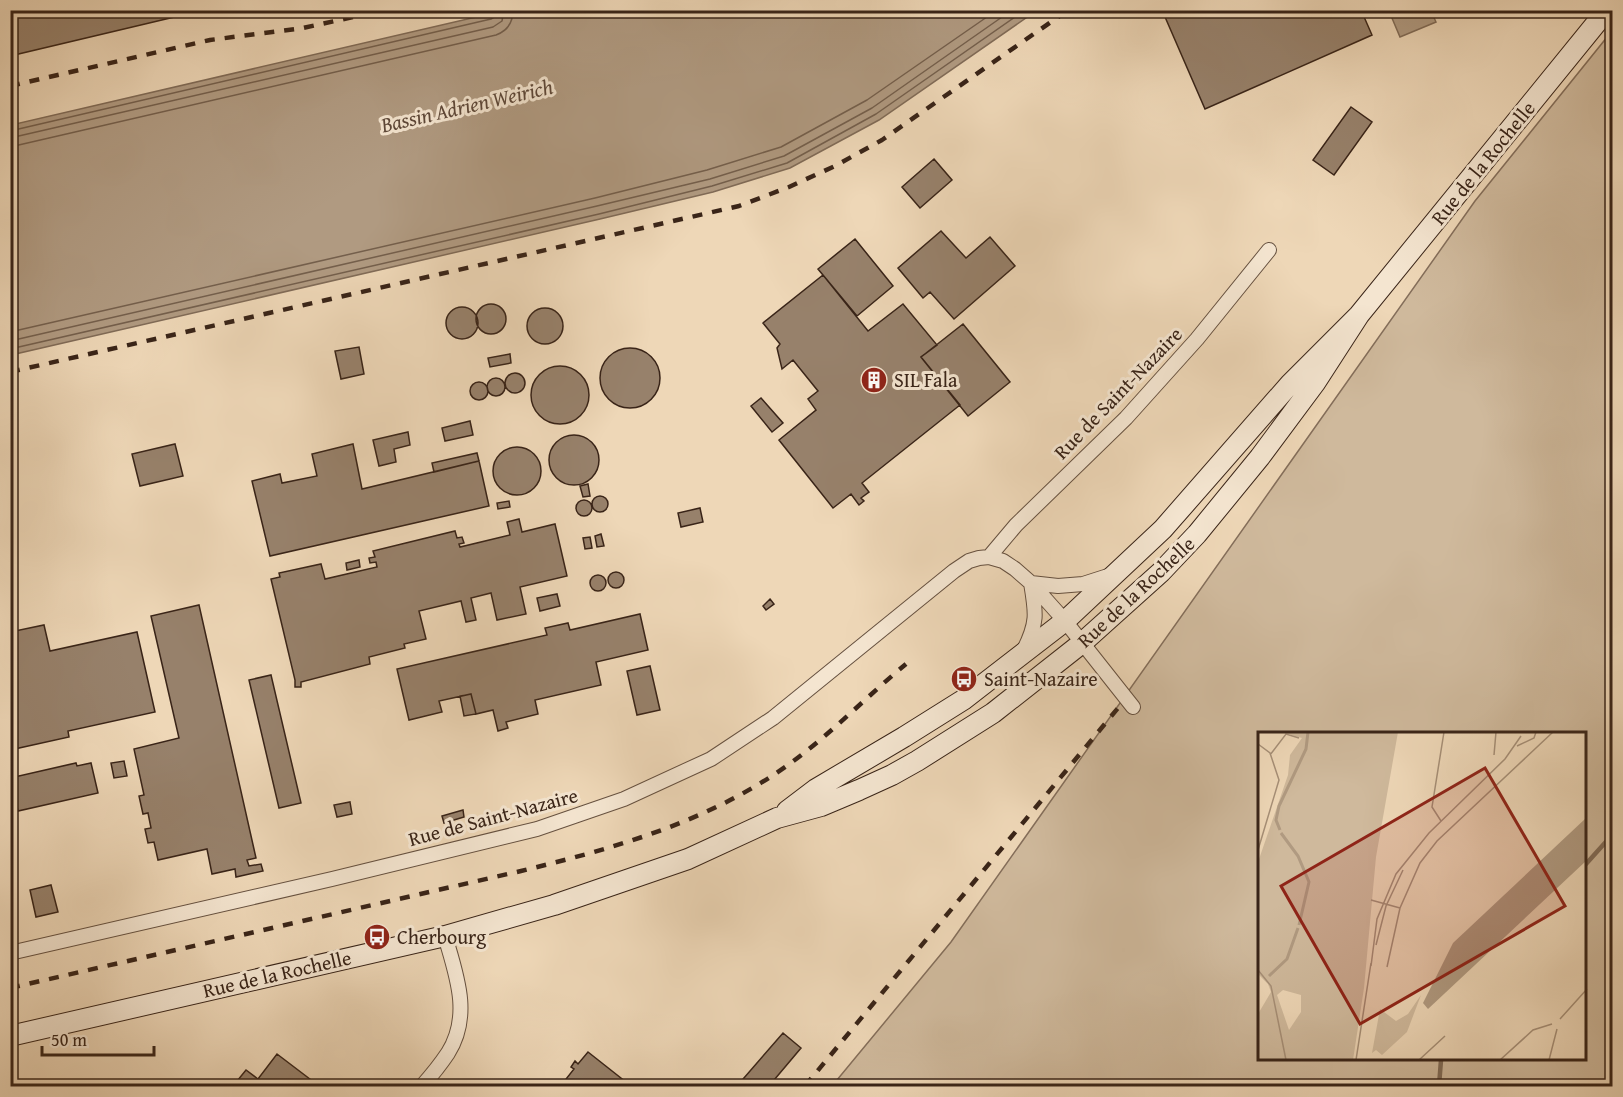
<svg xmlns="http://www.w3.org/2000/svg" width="1623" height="1097" font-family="'Gentium Book Plus',serif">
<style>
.green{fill:#cfb99c;stroke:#846e5a;stroke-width:1.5;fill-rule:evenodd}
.water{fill:#b09a81;stroke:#806b57;stroke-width:1.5}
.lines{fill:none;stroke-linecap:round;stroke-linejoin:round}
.shore{stroke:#745f4c;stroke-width:1.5}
.stream{stroke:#806b57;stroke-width:4.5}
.building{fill:#97816b;stroke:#392418;stroke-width:1.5}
.street-casing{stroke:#665140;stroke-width:16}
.secondary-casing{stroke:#392418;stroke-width:22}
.street{stroke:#f4e5d0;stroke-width:14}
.secondary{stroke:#f4e5d0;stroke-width:20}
.rail{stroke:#392418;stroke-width:4.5;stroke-dasharray:10 10;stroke-linecap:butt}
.labels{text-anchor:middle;stroke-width:6;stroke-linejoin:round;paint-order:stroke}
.street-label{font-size:20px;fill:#392418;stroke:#f4e5d0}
.poi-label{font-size:20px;fill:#392418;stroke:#f4e5d0;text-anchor:start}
.water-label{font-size:21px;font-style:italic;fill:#5d4738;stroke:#f4e5d0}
.inset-river{fill:none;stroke:#b09a81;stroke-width:3}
.inset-road{fill:none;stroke:#a68f77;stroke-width:1.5}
.view{fill:#8f2418;fill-opacity:0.15;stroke:#8f2418;stroke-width:3}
.inset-edge{fill:none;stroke:#392418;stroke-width:3}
</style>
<rect width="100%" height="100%" fill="#eed7b7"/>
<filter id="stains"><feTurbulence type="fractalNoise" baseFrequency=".00333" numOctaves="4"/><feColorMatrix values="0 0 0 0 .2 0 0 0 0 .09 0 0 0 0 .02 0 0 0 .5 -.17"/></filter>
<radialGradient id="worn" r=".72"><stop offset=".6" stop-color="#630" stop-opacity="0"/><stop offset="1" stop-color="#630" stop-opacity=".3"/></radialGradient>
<path class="green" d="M 1612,31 L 1612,1086 L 832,1086 L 951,942 L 1475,201 ZM 1260,734 L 1586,734 L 1586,1060 L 1260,1060 Z"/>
<path class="water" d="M 502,11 L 1036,11 L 879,120 L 790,168 L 713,192 L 600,219 L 11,355 L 11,125 Z
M 1389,11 L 1431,11 L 1436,22 L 1400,37 Z"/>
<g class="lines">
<path class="shore" d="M 10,131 L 491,19 L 496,16 L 497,10
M 10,138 L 493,27 L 502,21 L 504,10
M 10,147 L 496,35 C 507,31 513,23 513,10
M 10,332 L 595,198 L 707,170 L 781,147 L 867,100 L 997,10
M 10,341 L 597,206 L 710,179 L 784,156 L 872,108 L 1012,10
M 10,349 L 599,214 L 712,186 L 787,163 L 876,114 L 1025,10"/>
<path class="stream" d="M 1586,864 L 1612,835
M 1439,1086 L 1441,1060"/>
</g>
<path class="building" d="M 10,10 L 204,10 L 10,56 Z
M 1162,10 L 1361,10 L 1372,35 L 1205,109 Z
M 1351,107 L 1372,122 L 1334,175 L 1313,160 Z
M 934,159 L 952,180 L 920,208 L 902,187 Z
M 941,231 L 966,258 L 990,237 L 1015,266 L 954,319 L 930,292 L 923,298 L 898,268 Z
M 855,239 L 893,286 L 857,316 L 818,269 Z
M 823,275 L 868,331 L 903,304 L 937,345 L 921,357 L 960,405 L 862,483 L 869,492 L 861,498 L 864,501 L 859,505 L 851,494 L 833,508 L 779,440 L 816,410 L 808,399 L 818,391 L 793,360 L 782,369 L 777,348 L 780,344 L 763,323 Z
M476 319a15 15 0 1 1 30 0a15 15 0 1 1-30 0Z
M446 323a16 16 0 1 1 32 0a16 16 0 1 1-32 0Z
M527 326a18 18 0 1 1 36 0a18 18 0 1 1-36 0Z
M 963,324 L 1010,382 L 968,416 L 921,357 Z
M 359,347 L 364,374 L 341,379 L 335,351 Z
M600 378a30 30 0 1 1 60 0a30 30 0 1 1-60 0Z
M 510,354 L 511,363 L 490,367 L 488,358 Z
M531 395a29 29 0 1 1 58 0a29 29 0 1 1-58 0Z
M505 383a10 10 0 1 1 20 0a10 10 0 1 1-20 0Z
M487 387a9 9 0 1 1 18 0a9 9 0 1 1-18 0Z
M470 391a9 9 0 1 1 18 0a9 9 0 1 1-18 0Z
M 761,398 L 783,423 L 772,432 L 751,406 Z
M 470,421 L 473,435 L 445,441 L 442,428 Z
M 408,432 L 410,445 L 394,449 L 396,462 L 379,466 L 373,440 Z
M549 460a25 25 0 1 1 50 0a25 25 0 1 1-50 0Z
M 175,444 L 183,476 L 140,486 L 132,454 Z
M 353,444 L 362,489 L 479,461 L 489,506 L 270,556 L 252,481 L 280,474 L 282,483 L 317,476 L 312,454 Z
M493 471a24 24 0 1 1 48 0a24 24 0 1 1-48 0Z
M 477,453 L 479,461 L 434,472 L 432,463 Z
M 588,484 L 590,496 L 583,497 L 580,486 Z
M592 504a8 8 0 1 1 16 0a8 8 0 1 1-16 0Z
M576 508a8 8 0 1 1 16 0a8 8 0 1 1-16 0Z
M 509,501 L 510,507 L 498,509 L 497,503 Z
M 700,508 L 703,522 L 681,527 L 678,513 Z
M 519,519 L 522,532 L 555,524 L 567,576 L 520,587 L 526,614 L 497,620 L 491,593 L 471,598 L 476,620 L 466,622 L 461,601 L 419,611 L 426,639 L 404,644 L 405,648 L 369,657 L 370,664 L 301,682 L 301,687 L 295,687 L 295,680 L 271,579 L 280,577 L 279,573 L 321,564 L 325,579 L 377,567 L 376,562 L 370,563 L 369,558 L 375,557 L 373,551 L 455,531 L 457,538 L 462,537 L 464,543 L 459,544 L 460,547 L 510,535 L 507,522 Z
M 601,534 L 604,546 L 597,547 L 595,536 Z
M 590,537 L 592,548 L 585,549 L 583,538 Z
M 359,560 L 360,567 L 347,570 L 346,563 Z
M608 580a8 8 0 1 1 16 0a8 8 0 1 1-16 0Z
M590 583a8 8 0 1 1 16 0a8 8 0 1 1-16 0Z
M 557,594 L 560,606 L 540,611 L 537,598 Z
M 770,599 L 774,604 L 766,610 L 763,606 Z
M 199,605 L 256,858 L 247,860 L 249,866 L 261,864 L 263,871 L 236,877 L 235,869 L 212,874 L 207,849 L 158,860 L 154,842 L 148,843 L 145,829 L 151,828 L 148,813 L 143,814 L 139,796 L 144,795 L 134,749 L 179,738 L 151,616 Z
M 640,614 L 648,650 L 596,662 L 601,685 L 535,700 L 538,714 L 506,722 L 508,728 L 498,731 L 493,710 L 476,714 L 471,694 L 439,701 L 442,712 L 409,720 L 397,669 L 547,635 L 545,628 L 568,623 L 570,630 Z
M 44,625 L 50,651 L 137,632 L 155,712 L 68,731 L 69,737 L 10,750 L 10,632 Z
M 650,666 L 660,710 L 637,715 L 627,671 Z
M 271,675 L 301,803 L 279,808 L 249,680 Z
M 471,694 L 476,714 L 464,716 L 460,696 Z
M 124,761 L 127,776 L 114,778 L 111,763 Z
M 76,763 L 77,766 L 91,763 L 98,793 L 18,811 L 10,778 Z
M 350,802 L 352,814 L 337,817 L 334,805 Z
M 463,810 L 464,817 L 444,823 L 442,816 Z
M 51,885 L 58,912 L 36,917 L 30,890 Z
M 783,1033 L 801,1048 L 769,1086 L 737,1086 Z
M 588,1052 L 631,1086 L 575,1086 L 566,1079 L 574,1069 L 571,1067 L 575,1061 L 578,1064 Z
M 277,1054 L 319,1086 L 233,1086 L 246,1070 L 258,1079 Z"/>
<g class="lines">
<defs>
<path id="street" d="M 989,557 L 1016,525 L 1126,418 L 1197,339 L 1269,250
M 1031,583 L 1058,586 L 1083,584 L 1111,575
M 1024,650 C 1038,622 1036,613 1031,583
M 10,953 L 332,879 L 537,829 L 624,799 L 711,759 L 773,718 L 954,571 L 969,561 L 979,558 L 989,557 L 1003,561 L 1015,569 L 1031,583 L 1065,621 L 1133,707
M 422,1086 C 431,1076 440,1065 448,1053 C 472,1015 456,974 445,936"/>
<path id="secondary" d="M 787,811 L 816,789 L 904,737 L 963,700 L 1065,621 L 1163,529 L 1290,384 L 1359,315 L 1607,10
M 10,1036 L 445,936 L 554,905 L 688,859 L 777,818 L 821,806 L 859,790 L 892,775 L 917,761 L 993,713 L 1082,643 L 1161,572 L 1197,534 L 1260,457 L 1315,383 L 1359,315"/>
</defs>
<use href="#street" class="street-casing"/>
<use href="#secondary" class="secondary-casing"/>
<use href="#street" class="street"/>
<use href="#secondary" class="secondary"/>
<path class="rail" d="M 10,86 L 210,40 L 303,28 L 385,10
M 10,372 L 739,206 L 789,187 L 835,166 L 882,140 L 1068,10
M 10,988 L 521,871 C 615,848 708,822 788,765 C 830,735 866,697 906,664
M 805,1086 L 1118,708"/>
</g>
<defs>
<symbol id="building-disc" viewBox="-11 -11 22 22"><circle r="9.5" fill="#8f2418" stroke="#f4e5d0"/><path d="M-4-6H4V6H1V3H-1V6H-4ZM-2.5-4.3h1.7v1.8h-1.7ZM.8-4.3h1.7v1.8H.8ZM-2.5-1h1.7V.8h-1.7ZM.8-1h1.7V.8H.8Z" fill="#fff"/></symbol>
<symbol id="bus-disc" viewBox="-11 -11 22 22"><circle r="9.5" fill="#8f2418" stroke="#f4e5d0"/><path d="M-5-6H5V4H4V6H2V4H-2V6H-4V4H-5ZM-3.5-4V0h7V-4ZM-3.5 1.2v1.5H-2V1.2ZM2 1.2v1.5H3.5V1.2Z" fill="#fff"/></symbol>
</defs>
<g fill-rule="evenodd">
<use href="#building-disc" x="859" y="365" width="30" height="30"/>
<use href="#bus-disc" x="949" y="664" width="30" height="30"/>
<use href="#bus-disc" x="362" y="922" width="30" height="30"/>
</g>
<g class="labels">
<g class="street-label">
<text transform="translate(1483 163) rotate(-51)" y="7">Rue de la Rochelle</text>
<text transform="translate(1118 393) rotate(-46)" y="7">Rue de Saint-Nazaire</text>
<text transform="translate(1136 592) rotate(-43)" y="7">Rue de la Rochelle</text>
<text transform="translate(493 817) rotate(-15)" y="7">Rue de Saint-Nazaire</text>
<text transform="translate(277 974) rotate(-13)" y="7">Rue de la Rochelle</text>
</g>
<g class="poi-label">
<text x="894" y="387">SIL Fala</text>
<text x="984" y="686">Saint-Nazaire</text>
<text x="397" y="944">Cherbourg</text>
</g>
<g class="water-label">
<text transform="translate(467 106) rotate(-13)" y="7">Bassin Adrien Weirich</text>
</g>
</g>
<g transform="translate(1258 732)">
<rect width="328" height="328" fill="#eed7b7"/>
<path d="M 23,0 L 140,0 L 118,125 L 106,256 L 95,328 L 0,328 L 0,282 L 13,260 L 10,252 L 0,242 L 0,130 L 30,43 L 32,23 L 44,6 ZM 25,258 L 43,263 L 43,280 L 31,298 L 19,263 ZM 163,263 L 149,300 L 124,323 L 118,318 L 114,321 L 122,277 L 138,289 L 150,282 Z" fill="#cfb99c" fill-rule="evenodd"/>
<path d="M 328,86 L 328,129 L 170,277 L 165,271 L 195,211 Z" fill="#b09a81"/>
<path class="inset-river" d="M 22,98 L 18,88 L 21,74 L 48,17 L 50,0M 23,101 L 40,124 L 51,150 L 41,193M 11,244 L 29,227 L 40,196"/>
<path class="inset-road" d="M 0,12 L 12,21 L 21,48 L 0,118M 259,14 L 276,6 L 278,0M 12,23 L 28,2 L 41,6M 236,23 L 238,0M 183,89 L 174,75 L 186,0M 113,168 L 142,176M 118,213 L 128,174 L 145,138M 113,234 L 119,187 L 138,142 L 171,101 L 247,27 L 263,4M 129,235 L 142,176 L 162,131 L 179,109 L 295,0M 0,238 L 13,254 L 28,328M 302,287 L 329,257M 98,328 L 113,231M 161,328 L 187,304M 242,328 L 275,298 L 294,292M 291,328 L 299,297"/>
<path class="view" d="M 227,36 L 307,174 L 102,292 L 23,154 Z"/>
<rect width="328" height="328" class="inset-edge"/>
</g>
<rect width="1623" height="1097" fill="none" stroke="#eed7b7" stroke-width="36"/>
<rect x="12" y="12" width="1599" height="1073" fill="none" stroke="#392418" stroke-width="3"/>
<rect x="18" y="18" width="1587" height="1061" fill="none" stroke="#392418" stroke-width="1.5"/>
<path d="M42 1046v9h112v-9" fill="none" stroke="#392418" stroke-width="3"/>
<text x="51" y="1046" font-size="18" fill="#392418" stroke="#f4e5d0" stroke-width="4.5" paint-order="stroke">50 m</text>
<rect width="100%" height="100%" filter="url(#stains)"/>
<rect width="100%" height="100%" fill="url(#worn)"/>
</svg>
